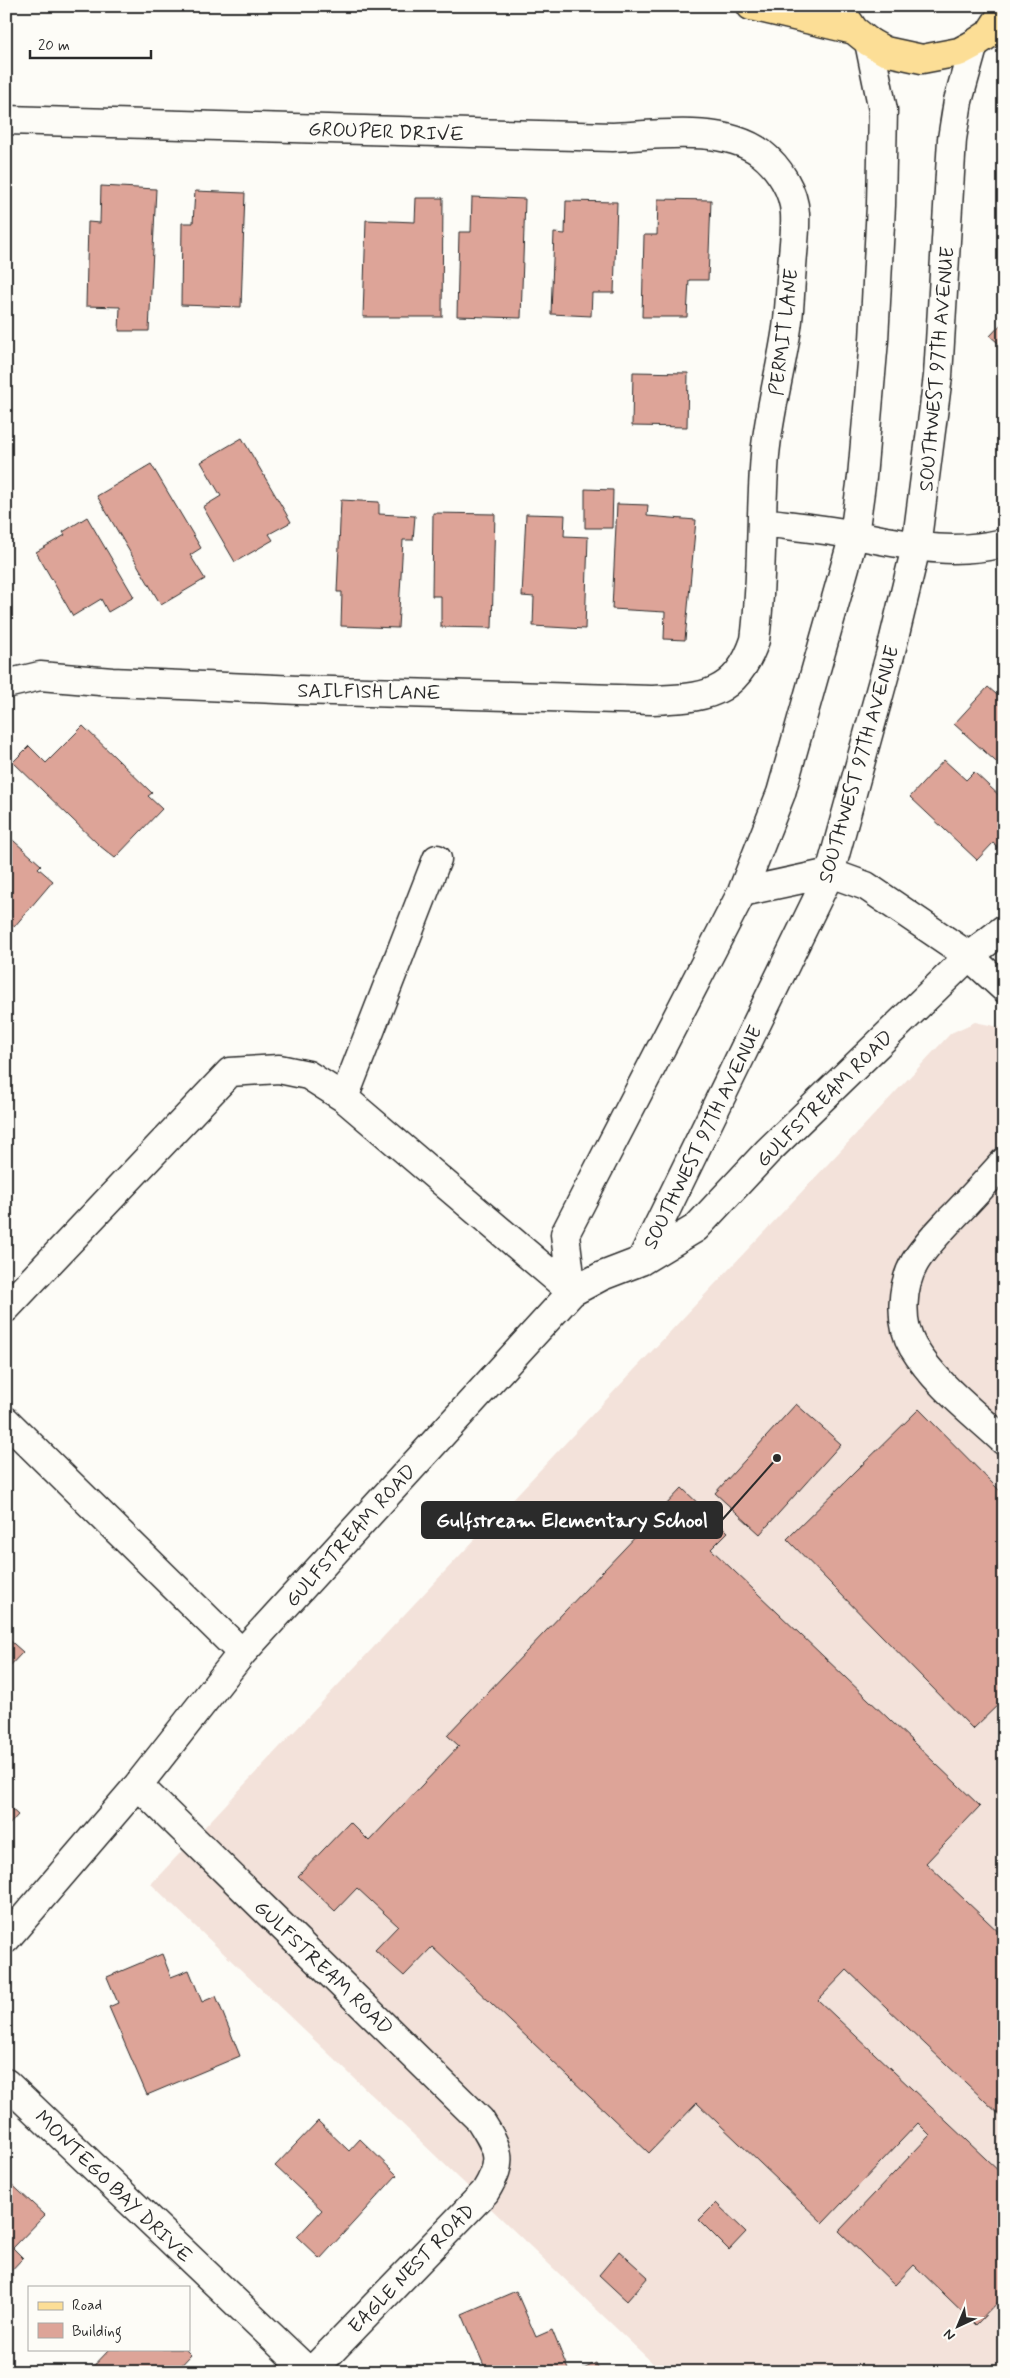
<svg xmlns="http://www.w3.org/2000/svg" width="1010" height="2378" font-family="Mynerve,sans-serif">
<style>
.built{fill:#f3e2da}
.building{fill:#dda498;stroke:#2b2b2b}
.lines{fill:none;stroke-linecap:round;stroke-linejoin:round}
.minor-casing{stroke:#2b2b2b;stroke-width:31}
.major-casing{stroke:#2b2b2b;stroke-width:31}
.minor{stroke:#fdfcf7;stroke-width:28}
.major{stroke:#fcde96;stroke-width:28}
.labels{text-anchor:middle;stroke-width:4.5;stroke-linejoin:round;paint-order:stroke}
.street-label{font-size:20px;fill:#2b2b2b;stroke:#fdfcf7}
.leader{fill:none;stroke:#2b2b2b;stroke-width:2}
.callout-dot{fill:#2b2b2b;stroke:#fdfcf7;stroke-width:2}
.callout{fill:#2b2b2b;stroke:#2b2b2b;stroke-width:2}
.callout-label{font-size:21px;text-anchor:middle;font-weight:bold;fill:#fff}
</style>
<rect width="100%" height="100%" fill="#fdfcf7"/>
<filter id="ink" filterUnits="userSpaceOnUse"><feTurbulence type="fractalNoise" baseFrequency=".02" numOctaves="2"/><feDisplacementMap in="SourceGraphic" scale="10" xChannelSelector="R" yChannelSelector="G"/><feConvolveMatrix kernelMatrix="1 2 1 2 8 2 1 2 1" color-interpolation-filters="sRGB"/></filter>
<g filter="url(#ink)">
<path class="built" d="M 975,1022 L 999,1027 L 1004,1032 L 1004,2372 L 662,2372 L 151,1884 L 951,1033 Z"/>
<path class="building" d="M 101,186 L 156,189 L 149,331 L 119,331 L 120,307 L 86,306 L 88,222 L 100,223 Z
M 195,191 L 245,193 L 241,307 L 181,305 L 182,223 L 193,223 Z
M 472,197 L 525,199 L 521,318 L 457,316 L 459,232 L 471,232 Z
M 416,198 L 443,198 L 442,317 L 363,317 L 366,220 L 415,222 Z
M 658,199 L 711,200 L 708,280 L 689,280 L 687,317 L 642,317 L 644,235 L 657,235 Z
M 566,201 L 617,202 L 614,293 L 592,293 L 591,316 L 551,314 L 554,233 L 565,234 Z
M 1004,321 L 1004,348 L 990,336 Z
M 633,372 L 688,373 L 687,427 L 632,426 Z
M 242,438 L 291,522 L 269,534 L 273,540 L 235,562 L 203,507 L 221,496 L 201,462 Z
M 151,464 L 201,548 L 190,555 L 205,579 L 161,605 L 97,496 Z
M 585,489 L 613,490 L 612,528 L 585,528 Z
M 341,500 L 379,502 L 379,514 L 415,516 L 413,540 L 403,540 L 398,628 L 341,626 L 342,592 L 337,592 Z
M 617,504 L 648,505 L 647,516 L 696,520 L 685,640 L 664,639 L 665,612 L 612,609 Z
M 433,513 L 495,514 L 492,628 L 441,627 L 441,596 L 432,596 Z
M 526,514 L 565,515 L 564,536 L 588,537 L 585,629 L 533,626 L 534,597 L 522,596 Z
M 87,517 L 134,597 L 108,612 L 101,599 L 73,616 L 36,552 L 65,535 L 63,532 Z
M 988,687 L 1004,701 L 1004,769 L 954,724 Z
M 83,726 L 152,793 L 148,796 L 162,809 L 115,858 L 100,846 L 13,762 L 29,746 L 46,763 Z
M 944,760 L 966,780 L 974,772 L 1004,800 L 1004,853 L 993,843 L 977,860 L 910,797 Z
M 6,834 L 41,865 L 38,868 L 53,881 L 14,927 L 6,920 Z
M 796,1404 L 841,1444 L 760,1534 L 715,1493 Z
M 919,1409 L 1004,1495 L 1004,1699 L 973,1729 L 787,1539 Z
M 682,1488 L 728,1532 L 711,1549 L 980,1806 L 926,1863 L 1004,1937 L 1004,2119 L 847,1970 L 818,2000 L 1004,2176 L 1004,2296 L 976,2325 L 914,2265 L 895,2285 L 839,2231 L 930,2135 L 918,2123 L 823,2223 L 697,2103 L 649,2153 L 432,1947 L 404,1976 L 375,1950 L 398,1926 L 357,1888 L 335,1911 L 298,1876 L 350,1822 L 369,1841 L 459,1746 L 447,1735 Z
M 6,1637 L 23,1652 L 6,1670 Z
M 6,1804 L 18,1815 L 6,1828 Z
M 162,1954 L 171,1977 L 189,1970 L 202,2002 L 216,1996 L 240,2056 L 147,2095 L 109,2007 L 118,2003 L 107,1977 Z
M 318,2121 L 349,2151 L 360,2139 L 397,2175 L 320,2259 L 297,2237 L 322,2210 L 275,2166 Z
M 6,2179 L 45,2215 L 13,2248 L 23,2258 L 6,2276 Z
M 716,2203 L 746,2232 L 729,2250 L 699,2220 Z
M 619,2251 L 648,2277 L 627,2301 L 599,2275 Z
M 516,2291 L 536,2337 L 552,2330 L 569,2372 L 477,2372 L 485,2368 L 462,2314 Z
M 110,2349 L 185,2349 L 191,2355 L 175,2372 L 88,2372 Z
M 596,2363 L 600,2372 L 577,2372 Z"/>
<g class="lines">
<defs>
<path id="minor" d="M 6,120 L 613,137 C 657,135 724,125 761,153 C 779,167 794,191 795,214 C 796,232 793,250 792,267 C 790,287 790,308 787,328 C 781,370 769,412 765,455 C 760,516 763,579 755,640 C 736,696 704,698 652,700 L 298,690 L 112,682 L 40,676 L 6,684
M 763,522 C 794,526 825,529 855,535 C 909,545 948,556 1004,543
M 742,892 L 830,873 L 866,886 L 969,956 L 1004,988
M 344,1098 L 572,1292
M 1004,1162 C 986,1182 968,1202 949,1221 C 937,1234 924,1247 915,1262 C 901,1286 899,1323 913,1347 C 935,1384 973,1412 1004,1441
M 641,1261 L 696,1228 L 768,1151 L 969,956 L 1004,929
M 572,1292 L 565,1234 L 742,892 L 781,793 L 854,535 L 862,477 L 874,340 L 881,205 L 883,110 L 869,42
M 6,1308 L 230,1072 L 279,1069 L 308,1075 L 344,1098 L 437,859
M 6,1421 L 242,1653
M 138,1785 L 480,2120 C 499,2150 505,2160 485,2192 L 311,2372
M 6,1939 L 138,1785 L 242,1653 L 572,1292 L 602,1276 L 641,1261 L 830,873 L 890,655 L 916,547 L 938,376 L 952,139 L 958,101 L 974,44
M 6,2083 L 309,2372"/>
<path id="major" d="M 751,6 L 854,30
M 838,6 L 854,30 L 869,42 L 885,51 L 922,59 L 959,52 L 974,44 L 989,34 L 1004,11"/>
</defs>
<use href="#minor" class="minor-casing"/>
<use href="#major" class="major-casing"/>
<use href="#minor" class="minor"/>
<use href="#major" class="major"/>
</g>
</g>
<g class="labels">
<g class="street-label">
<text transform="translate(386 131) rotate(2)" y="7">GROUPER DRIVE</text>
<text transform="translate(783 332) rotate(-83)" y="7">PERMIT LANE</text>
<text transform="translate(936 369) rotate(-85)" y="7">SOUTHWEST 97TH AVENUE</text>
<text transform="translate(369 691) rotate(1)" y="7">SAILFISH LANE</text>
<text transform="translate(858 764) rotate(-74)" y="7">SOUTHWEST 97TH AVENUE</text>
<text transform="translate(824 1098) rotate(-45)" y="7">GULFSTREAM ROAD</text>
<text transform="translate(702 1137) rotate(-64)" y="7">SOUTHWEST 97TH AVENUE</text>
<text transform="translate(350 1535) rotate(-48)" y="7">GULFSTREAM ROAD</text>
<text transform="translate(324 1967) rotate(44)" y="7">GULFSTREAM ROAD</text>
<text transform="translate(114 2186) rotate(44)" y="7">MONTEGO BAY DRIVE</text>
<text transform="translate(411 2268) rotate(-46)" y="7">EAGLE NEST ROAD</text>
</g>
</g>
<path class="leader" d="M777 1458L722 1520"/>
<circle class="callout-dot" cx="777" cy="1458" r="5"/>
<rect class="callout" x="422" y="1502" width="300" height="36" rx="5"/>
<g class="callout-label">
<text x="572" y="1527">Gulfstream Elementary School</text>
</g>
<rect width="1010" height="2378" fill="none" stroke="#fdfcf7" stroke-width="25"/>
<rect x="12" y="12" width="985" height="2353" fill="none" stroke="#2b2b2b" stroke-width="2" filter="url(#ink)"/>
<rect x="28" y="2286" width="162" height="65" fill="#fdfcf7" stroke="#a9a8a5"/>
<rect x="38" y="2302" width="25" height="8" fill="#fcde96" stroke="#a9a8a5"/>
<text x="72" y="2310" font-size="15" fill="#2b2b2b">Road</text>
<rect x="38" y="2323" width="25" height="15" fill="#dda498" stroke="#a9a8a5"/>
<text x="72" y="2336" font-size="15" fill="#2b2b2b">Building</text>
<g transform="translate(958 2326) rotate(224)" stroke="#fdfcf7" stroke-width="4" paint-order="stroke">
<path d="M0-4L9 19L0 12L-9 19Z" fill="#2b2b2b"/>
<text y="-8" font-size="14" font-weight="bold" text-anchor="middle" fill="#2b2b2b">N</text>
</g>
<path d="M30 50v8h121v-8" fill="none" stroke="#2b2b2b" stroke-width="2.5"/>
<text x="38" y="50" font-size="15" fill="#2b2b2b" stroke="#fdfcf7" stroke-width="4" paint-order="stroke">20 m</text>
</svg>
